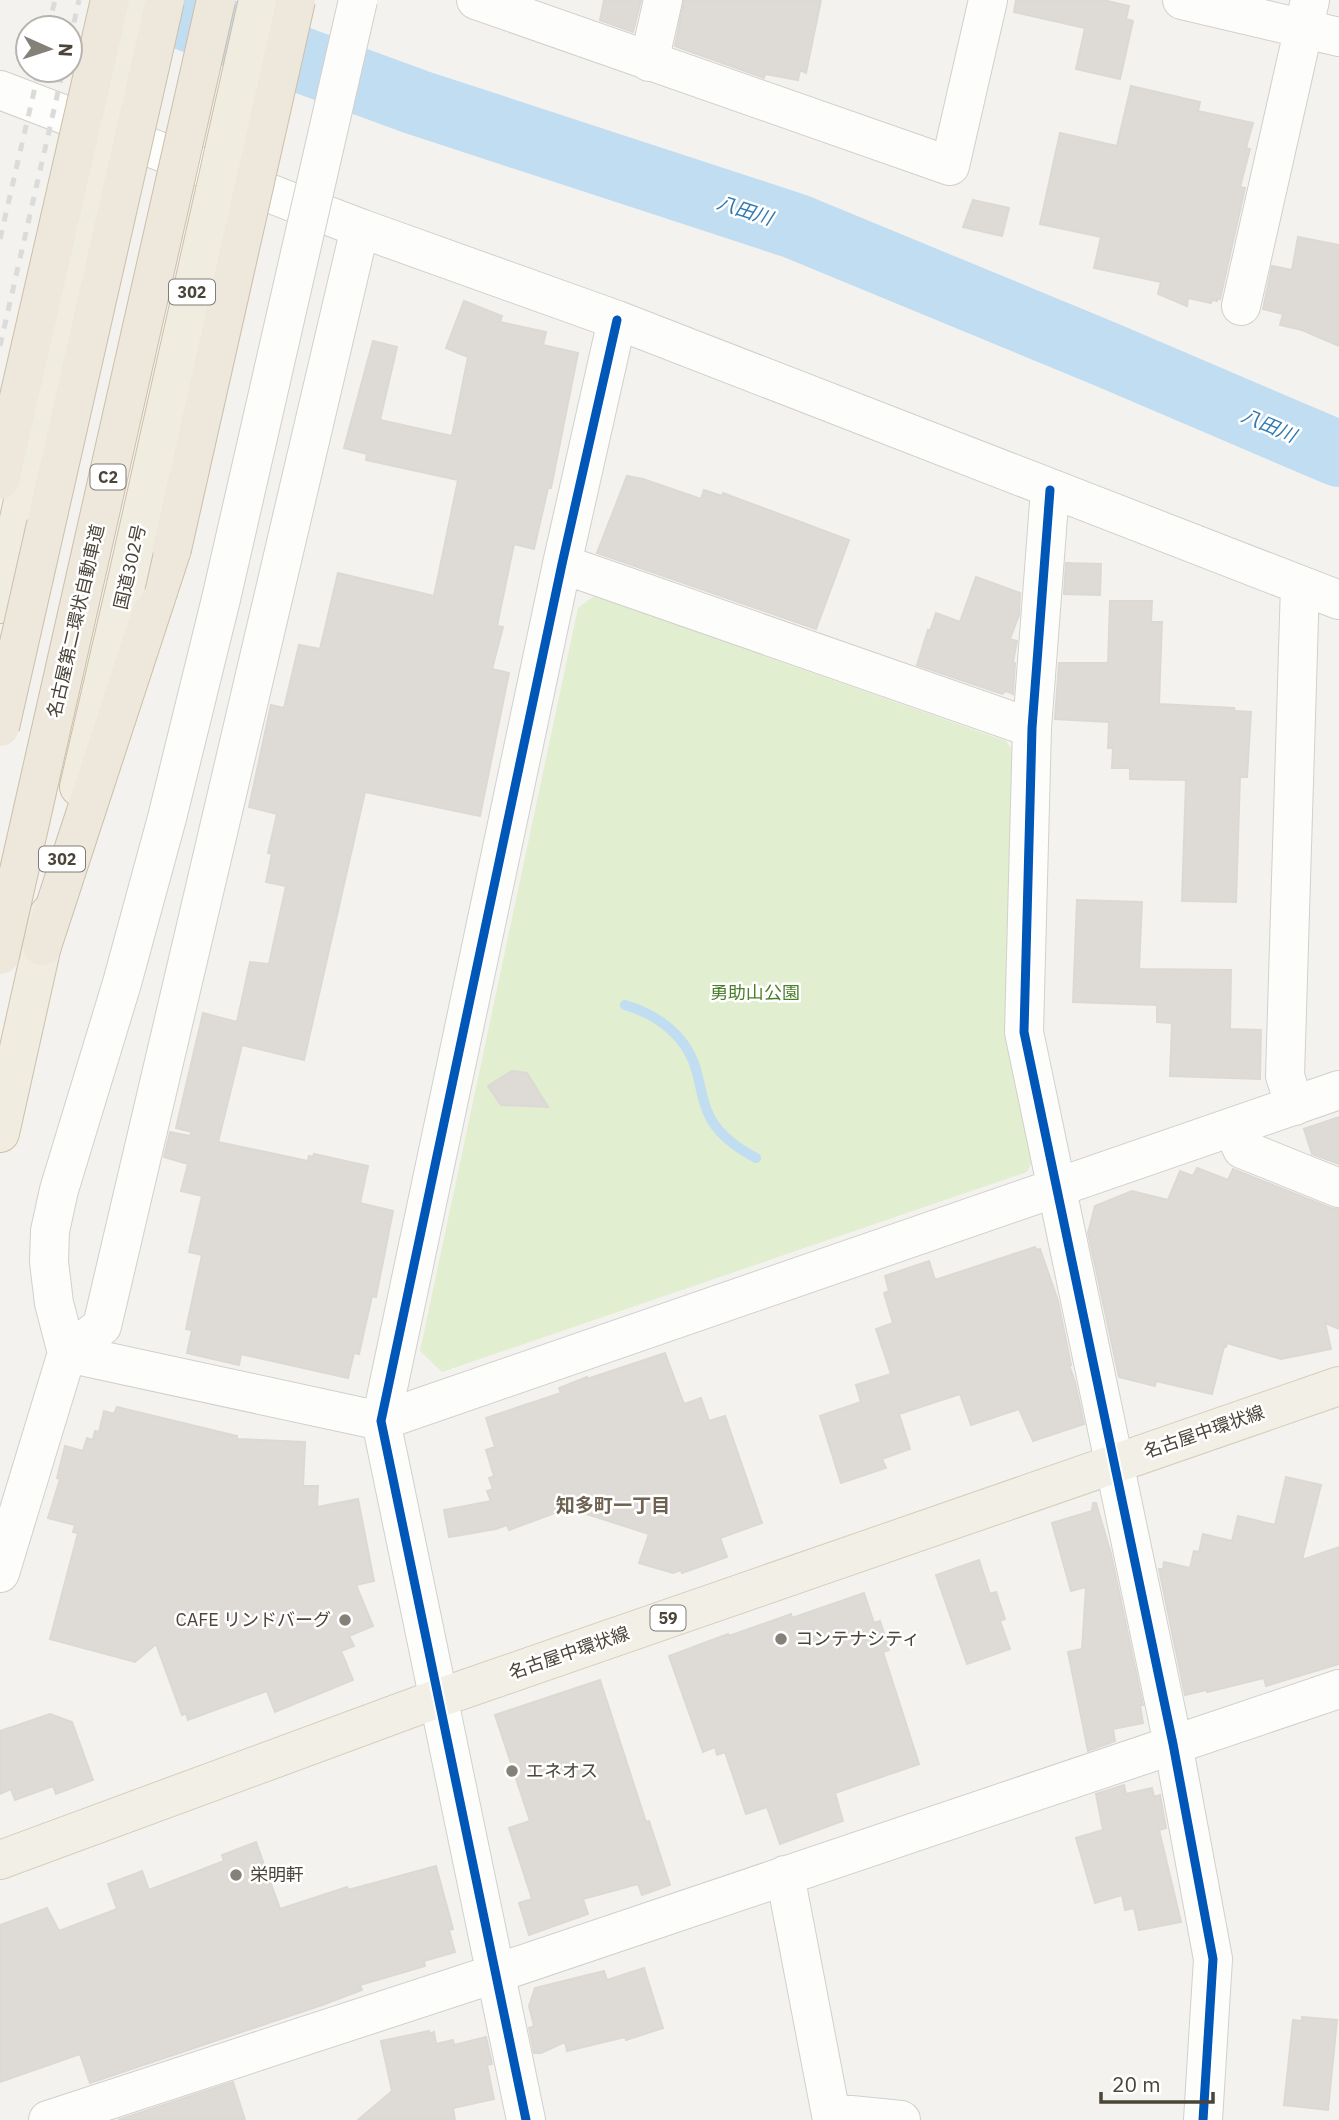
<svg xmlns="http://www.w3.org/2000/svg" width="1339" height="2120" font-family="'IBM Plex Sans','Noto Sans JP',sans-serif">
<style>
.green{fill:#e1eecf}
.lines{fill:none;stroke-linecap:round;stroke-linejoin:round}
.stream{stroke:#c0ddf1;stroke-width:10}
.river{stroke:#c0ddf1;stroke-width:66}
.building{fill:#dedbd6;stroke:#dcd9d4;stroke-width:2}
.minor-casing{stroke:#d2d0cb;stroke-width:40}
.primary-casing{stroke:#d6cebb;stroke-width:40}
.trunk-casing{stroke:#ccbfa9;stroke-width:40}
.motorway-casing{stroke:#ccbfa9;stroke-width:40}
.minor{stroke:#fdfdfc;stroke-width:38}
.primary{stroke:#f2efe6;stroke-width:38}
.trunk{stroke:#f0ece0;stroke-width:38}
.motorway{stroke:#ede8db;stroke-width:38}
.rail{stroke:#dbdbda;stroke-width:5;stroke-dasharray:9 9;stroke-linecap:butt}
.minor-bridge-casing{stroke:#d2d0cb;stroke-width:40;stroke-linecap:butt}
.trunk-bridge-casing{stroke:#ccbfa9;stroke-width:40;stroke-linecap:butt}
.motorway-bridge-casing{stroke:#ccbfa9;stroke-width:40;stroke-linecap:butt}
.minor-bridge{stroke:#fdfdfc;stroke-width:38}
.trunk-bridge{stroke:#f0ece0;stroke-width:38}
.motorway-bridge{stroke:#ede8db;stroke-width:38}
.cycleway-casing{stroke:#fff;stroke-width:13}
.cycleway{stroke:#0057b8;stroke-width:9}
.poi-dot{fill:#868178;stroke:#fff;stroke-width:2.5}
.labels{text-anchor:middle;stroke-width:5;stroke-linejoin:round;paint-order:stroke}
.shield{fill:#fff;stroke:#817c74;stroke-width:2}
.shield-label{font-size:16px;font-weight:bold;fill:#4b4439}
.street-label{font-size:18px;fill:#4b4439;stroke:#fff}
.park-label{font-size:18px;fill:#4a7f2a;stroke:#fff}
.poi-label{font-size:18px;fill:#4b4439;stroke:#fff;text-anchor:start}
.water-label{font-size:19px;font-style:italic;fill:#2e7ab2;stroke:#fff}
.neighbourhood-label{font-size:19px;font-weight:bold;fill:#6e6250;stroke:#fff}
</style>
<rect width="100%" height="100%" fill="#f4f2ee"/>
<path class="green" d="M 594,596 L 1006,741 L 1015,754 L 1035,1156 L 1027,1172 L 442,1372 L 420,1351 L 578,608 Z"/>
<g class="lines">
<path class="stream" d="M 625,1005 C 659,1015 688,1037 697,1073 C 701,1087 702,1101 709,1115 C 718,1135 737,1148 756,1158"/>
<path class="river" d="M 138,0 L 416,102 L 795,226 L 1105,354 L 1339,454"/>
</g>
<path class="building" d="M 604,0 L 641,0 L 633,32 L 600,20 Z
M 684,0 L 821,0 L 806,73 L 800,70 L 798,80 L 765,74 L 764,78 L 675,46 Z
M 1016,0 L 1103,0 L 1129,6 L 1126,19 L 1133,21 L 1120,79 L 1076,69 L 1085,28 L 1014,12 Z
M 1131,86 L 1200,102 L 1198,111 L 1253,123 L 1246,148 L 1250,149 L 1240,187 L 1245,188 L 1220,299 L 1218,298 L 1217,301 L 1212,300 L 1211,303 L 1188,298 L 1187,306 L 1158,294 L 1161,282 L 1094,268 L 1101,237 L 1040,224 L 1060,133 L 1117,146 Z
M 973,200 L 1009,208 L 1002,236 L 963,227 Z
M 1298,237 L 1339,245 L 1339,346 L 1302,330 L 1280,325 L 1283,314 L 1263,309 L 1272,266 L 1292,270 Z
M 464,301 L 502,316 L 500,322 L 546,332 L 543,345 L 578,353 L 551,488 L 548,488 L 534,549 L 514,544 L 497,626 L 503,627 L 492,669 L 509,673 L 480,816 L 365,792 L 304,1060 L 242,1045 L 218,1142 L 308,1161 L 309,1156 L 313,1157 L 314,1154 L 368,1166 L 360,1203 L 393,1211 L 376,1297 L 372,1296 L 359,1354 L 354,1353 L 348,1378 L 241,1354 L 239,1365 L 187,1353 L 192,1330 L 186,1329 L 202,1255 L 189,1252 L 202,1196 L 181,1191 L 188,1164 L 164,1157 L 170,1132 L 190,1136 L 192,1132 L 176,1128 L 203,1013 L 237,1022 L 250,962 L 269,964 L 286,886 L 266,882 L 272,854 L 268,853 L 277,814 L 249,807 L 271,705 L 284,708 L 299,645 L 320,649 L 338,573 L 434,596 L 458,480 L 366,460 L 367,454 L 344,448 L 373,341 L 397,347 L 380,420 L 452,436 L 468,357 L 446,348 Z
M 627,476 L 643,479 L 701,499 L 704,490 L 722,496 L 723,493 L 849,540 L 816,629 L 597,553 Z
M 1066,563 L 1101,564 L 1100,595 L 1064,594 Z
M 976,577 L 1020,593 L 1019,615 L 1010,639 L 1017,641 L 1013,662 L 1015,663 L 1013,694 L 1006,691 L 1002,694 L 917,665 L 928,630 L 930,631 L 936,613 L 960,622 Z
M 1110,601 L 1152,601 L 1151,622 L 1162,622 L 1159,704 L 1234,708 L 1235,711 L 1251,712 L 1247,777 L 1240,777 L 1236,902 L 1182,901 L 1186,780 L 1130,779 L 1130,768 L 1112,768 L 1113,748 L 1108,748 L 1109,722 L 1055,719 L 1059,663 L 1108,663 Z
M 1077,900 L 1142,902 L 1139,969 L 1231,970 L 1230,1029 L 1261,1030 L 1260,1079 L 1170,1076 L 1172,1023 L 1157,1022 L 1157,1005 L 1073,1002 Z
M 512,1071 L 527,1073 L 548,1107 L 501,1105 L 488,1086 Z
M 1339,1117 L 1339,1164 L 1312,1154 L 1304,1129 Z
M 1197,1168 L 1228,1180 L 1233,1169 L 1331,1208 L 1339,1209 L 1339,1329 L 1325,1323 L 1331,1349 L 1281,1359 L 1227,1343 L 1226,1347 L 1224,1347 L 1212,1394 L 1156,1381 L 1155,1386 L 1119,1377 L 1088,1233 L 1095,1206 L 1132,1191 L 1168,1200 L 1180,1171 L 1193,1176 Z
M 1035,1247 L 1036,1250 L 1040,1249 L 1058,1301 L 1071,1365 L 1069,1365 L 1075,1382 L 1084,1424 L 1033,1441 L 1019,1409 L 971,1425 L 960,1394 L 899,1414 L 910,1449 L 882,1459 L 886,1468 L 841,1483 L 820,1416 L 861,1402 L 856,1385 L 891,1374 L 876,1329 L 893,1323 L 884,1293 L 889,1291 L 885,1276 L 929,1261 L 935,1280 Z
M 665,1353 L 684,1404 L 701,1398 L 709,1421 L 725,1416 L 762,1523 L 720,1538 L 727,1557 L 682,1573 L 681,1570 L 673,1573 L 639,1563 L 649,1534 L 568,1508 L 509,1530 L 507,1525 L 496,1529 L 449,1537 L 444,1510 L 491,1501 L 487,1491 L 493,1489 L 489,1478 L 494,1476 L 486,1450 L 495,1447 L 486,1418 L 561,1393 L 559,1388 L 587,1377 L 587,1379 Z
M 117,1407 L 237,1436 L 237,1439 L 305,1442 L 303,1486 L 318,1486 L 317,1507 L 358,1499 L 374,1581 L 356,1585 L 373,1626 L 349,1636 L 354,1646 L 341,1651 L 353,1680 L 275,1712 L 267,1691 L 188,1720 L 186,1713 L 182,1715 L 156,1644 L 135,1662 L 50,1639 L 78,1533 L 73,1532 L 75,1525 L 48,1518 L 60,1479 L 57,1478 L 65,1446 L 83,1451 L 87,1438 L 93,1440 L 95,1431 L 99,1432 L 104,1411 L 114,1414 Z
M 1286,1477 L 1321,1485 L 1302,1560 L 1339,1547 L 1339,1664 L 1266,1686 L 1264,1678 L 1207,1692 L 1206,1690 L 1185,1695 L 1159,1569 L 1163,1569 L 1164,1562 L 1190,1568 L 1194,1551 L 1199,1552 L 1203,1534 L 1232,1541 L 1238,1516 L 1275,1525 Z
M 1093,1503 L 1096,1503 L 1111,1554 L 1143,1705 L 1140,1706 L 1143,1723 L 1113,1729 L 1115,1741 L 1088,1751 L 1068,1652 L 1082,1649 L 1086,1587 L 1071,1591 L 1052,1523 L 1092,1511 Z
M 979,1560 L 990,1594 L 996,1592 L 1005,1619 L 1000,1621 L 1010,1649 L 967,1664 L 936,1575 Z
M 864,1593 L 874,1623 L 880,1621 L 889,1650 L 883,1652 L 919,1764 L 835,1793 L 843,1821 L 780,1844 L 767,1807 L 746,1814 L 725,1752 L 717,1755 L 715,1747 L 703,1752 L 669,1656 L 728,1634 L 729,1636 L 791,1614 L 792,1618 Z
M 600,1680 L 646,1822 L 649,1821 L 670,1885 L 642,1895 L 638,1884 L 583,1899 L 588,1914 L 529,1935 L 519,1903 L 532,1899 L 509,1828 L 530,1821 L 495,1715 Z
M 50,1714 L 72,1722 L 93,1780 L 56,1794 L 53,1786 L 15,1800 L 11,1789 L 0,1794 L 0,1731 Z
M 1124,1785 L 1126,1794 L 1152,1788 L 1154,1797 L 1160,1795 L 1166,1828 L 1159,1830 L 1181,1922 L 1139,1930 L 1134,1908 L 1125,1910 L 1122,1895 L 1095,1903 L 1076,1838 L 1103,1830 L 1096,1794 Z
M 256,1842 L 280,1909 L 347,1887 L 348,1890 L 436,1866 L 453,1929 L 449,1930 L 455,1952 L 424,1961 L 425,1966 L 360,1985 L 362,1990 L 322,2005 L 90,2083 L 80,2054 L 0,2082 L 0,1925 L 47,1908 L 59,1931 L 117,1909 L 108,1884 L 142,1871 L 149,1890 L 224,1861 L 222,1855 Z
M 644,1968 L 663,2028 L 626,2040 L 625,2037 L 567,2051 L 565,2042 L 541,2053 L 534,2053 L 529,2028 L 534,2026 L 529,2006 L 535,1988 L 604,1971 L 607,1980 Z
M 1302,2017 L 1337,2020 L 1328,2110 L 1284,2105 L 1293,2020 L 1302,2021 Z
M 429,2031 L 429,2034 L 434,2032 L 436,2044 L 453,2040 L 454,2045 L 486,2037 L 492,2064 L 487,2065 L 494,2099 L 453,2108 L 455,2120 L 358,2120 L 392,2091 L 381,2041 Z
M 233,2082 L 245,2120 L 118,2120 Z"/>
<g class="lines">
<defs>
<path id="minor" d="M 476,0 L 950,166 L 988,0
M 1182,0 L 1339,37
M 649,62 L 663,0
M 0,90 L 360,228 L 617,320 L 1339,600
M 1241,306 L 1310,0
M 1050,490 L 1032,728 L 1024,1032 L 1173,1744 L 1213,1959 L 1203,2120
M 562,564 L 1032,728
M 1295,1106 L 1285,1076 L 1300,585
M 1232,1127 L 1242,1149 L 1339,1188
M 67,1353 L 381,1421 L 1339,1090
M 67,1353 L 102,1326 L 360,228
M 0,1573 L 67,1353 L 54,1303 L 49,1262 L 50,1231 L 59,1190 L 122,983 L 167,818 L 221,599
M 785,1875 L 832,2120
M 831,2113 L 901,2120
M 48,2120 L 494,1974 L 1339,1689
M 526,2120 L 381,1421 L 562,564 L 617,320"/>
<path id="primary" d="M 0,1860 L 439,1698 L 1339,1386"/>
<path id="trunk" d="M 0,604 L 23,501
M 79,787 L 126,585
M 0,1133 L 49,914"/>
<path id="motorway" d="M 42,946 L 172,549"/>
</defs>
<use href="#minor" class="minor-casing"/>
<use href="#primary" class="primary-casing"/>
<use href="#trunk" class="trunk-casing"/>
<use href="#motorway" class="motorway-casing"/>
<use href="#minor" class="minor"/>
<use href="#primary" class="primary"/>
<use href="#trunk" class="trunk"/>
<use href="#motorway" class="motorway"/>
<path class="rail" d="M 48,28 L 55,0
M 70,40 L 79,0
M 0,239 L 39,70
M 0,346 L 63,70"/>
<defs>
<path id="minor-bridge" d="M 221,599 L 358,0"/>
<path id="trunk-bridge" d="M 23,501 L 136,0
M 126,585 L 258,0"/>
<path id="motorway-bridge" d="M 0,480 L 110,0
M 172,549 L 296,0
M 0,727 L 165,0
M 0,955 L 216,0"/>
</defs>
<use href="#minor-bridge" class="minor-bridge-casing"/>
<use href="#trunk-bridge" class="trunk-bridge-casing"/>
<use href="#motorway-bridge" class="motorway-bridge-casing"/>
<use href="#minor-bridge" class="minor-bridge"/>
<use href="#trunk-bridge" class="trunk-bridge"/>
<use href="#motorway-bridge" class="motorway-bridge"/>
<defs>
<path id="cycleway" d="M 1050,490 L 1032,728 L 1024,1032 L 1173,1744 L 1213,1959 L 1203,2120
M 526,2120 L 381,1421 L 562,564 L 617,320"/>
</defs>
<use href="#cycleway" class="cycleway-casing"/>
<use href="#cycleway" class="cycleway"/>
</g>
<g class="poi-dot">
<circle cx="345" cy="1620" r="7"/>
<circle cx="781" cy="1639" r="7"/>
<circle cx="512" cy="1771" r="7"/>
<circle cx="236" cy="1875" r="7"/>
</g>
<g class="labels">
<g class="shield">
<rect x="169" y="279.5" width="46" height="25" rx="5"/>
<rect x="90.5" y="464.5" width="35" height="25" rx="5"/>
<rect x="39" y="846.5" width="46" height="25" rx="5"/>
<rect x="650.5" y="1605.5" width="35" height="25" rx="5"/>
</g>
<g class="shield-label">
<text x="192" y="298">302</text>
<text x="108" y="483">C2</text>
<text x="62" y="865">302</text>
<text x="668" y="1624">59</text>
</g>
<g class="street-label">
<text transform="translate(130 567) rotate(-77)" y="6">国道302号</text>
<text transform="translate(76 621) rotate(-77)" y="6">名古屋第二環状自動車道</text>
<text transform="translate(1204 1432) rotate(-19)" y="6">名古屋中環状線</text>
<text transform="translate(569 1653) rotate(-19)" y="6">名古屋中環状線</text>
</g>
<g class="park-label">
<text x="755" y="999">勇助山公園</text>
</g>
<g class="poi-label">
<text x="331" y="1626" text-anchor="end">CAFE リンドバーグ</text>
<text x="795" y="1645">コンテナシティ</text>
<text x="526" y="1777">エネオス</text>
<text x="250" y="1881">栄明軒</text>
</g>
<g class="water-label">
<text transform="translate(745 210) rotate(18)" y="7">八田川</text>
<text transform="translate(1269 425) rotate(23)" y="7">八田川</text>
</g>
<g class="neighbourhood-label">
<text x="613" y="1512">知多町一丁目</text>
</g>
</g>
<g transform="translate(49 49) rotate(93)"><circle r="33" fill="#ffffff" stroke="#b7b4b0" stroke-width="2"/>
<path d="M0-5L12 26L0 18L-12 26Z" fill="#868178"/>
<text y="-10" font-size="19" font-weight="bold" text-anchor="middle" fill="#4b4439">N</text>
</g>
<path d="M1101 2092v10h112v-10" fill="none" stroke="#4b4439" stroke-width="3.5"/>
<text x="1112" y="2092" font-size="21" fill="#4b4439" stroke="#ffffff" stroke-width="5" paint-order="stroke">20 m</text>
</svg>
